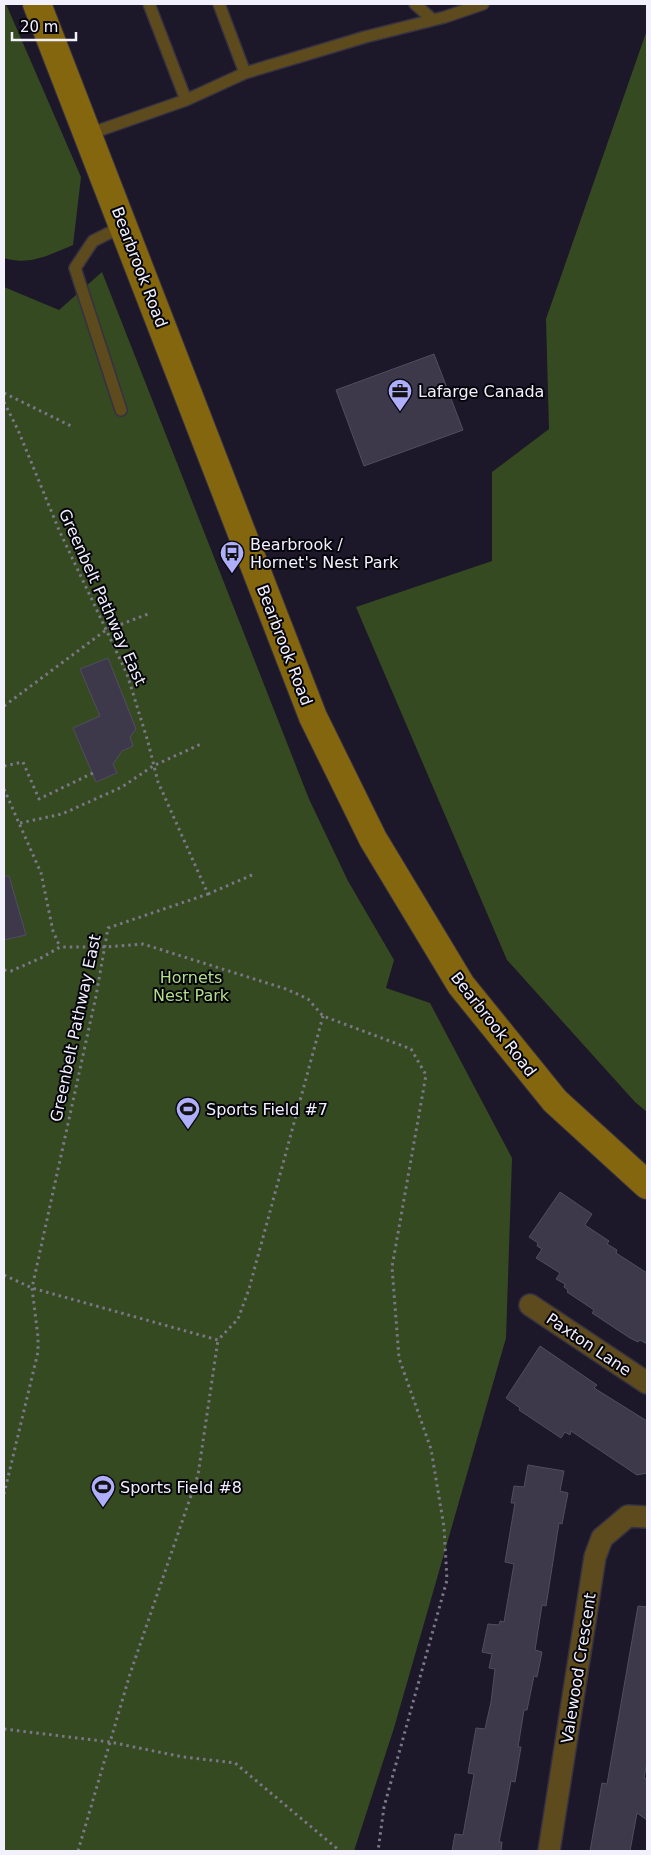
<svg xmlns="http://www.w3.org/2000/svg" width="651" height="1855" font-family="'DejaVu Sans',sans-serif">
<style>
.green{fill:#354a21}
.building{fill:#3d394b;stroke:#514d60}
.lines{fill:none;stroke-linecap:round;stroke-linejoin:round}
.lane-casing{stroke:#363242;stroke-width:14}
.street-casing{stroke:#363242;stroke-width:24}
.secondary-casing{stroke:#363242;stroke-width:30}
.path{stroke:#7a7786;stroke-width:3;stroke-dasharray:2.5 4;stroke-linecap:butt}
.lane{stroke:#5e4b1d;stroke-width:11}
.street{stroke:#5e4b1d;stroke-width:21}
.secondary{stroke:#84660f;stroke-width:28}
.labels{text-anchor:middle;stroke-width:4;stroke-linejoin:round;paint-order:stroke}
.street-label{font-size:16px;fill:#f2f0fc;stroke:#06050b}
.poi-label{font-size:16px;fill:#f2f0fc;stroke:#06050b;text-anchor:start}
.park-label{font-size:16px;fill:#b2df8a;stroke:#06050b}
</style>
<rect width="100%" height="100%" fill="#1c1829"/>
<path class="green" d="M 4,4 L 6,4 L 81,177 L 73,245 C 49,255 29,266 4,258 Z
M 647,30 L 647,1112 L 635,1102 L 507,960 L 356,607 L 492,561 L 492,472 L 549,429 L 546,319 Z
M 102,272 L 309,799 L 348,881 L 394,960 L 386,988 L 430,1003 L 512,1158 L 506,1338 L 394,1728 L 354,1851 L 4,1851 L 4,287 L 59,310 Z"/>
<path class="building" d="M 434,354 L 463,430 L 364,466 L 336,390 Z
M 108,658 L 136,729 L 130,737 L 133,746 L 122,751 L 113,764 L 117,773 L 96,782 L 73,728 L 100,716 L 80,669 Z
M 4,876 L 9,876 L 26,935 L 4,940 Z
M 560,1192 L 592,1214 L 585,1225 L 609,1241 L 607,1244 L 617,1250 L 616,1253 L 647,1273 L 647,1344 L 640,1340 L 638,1342 L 630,1338 L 592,1313 L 594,1310 L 567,1292 L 568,1290 L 564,1287 L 565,1284 L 556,1279 L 560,1273 L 536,1258 L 542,1249 L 537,1246 L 538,1243 L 529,1237 Z
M 540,1346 L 597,1385 L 594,1388 L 647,1421 L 647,1473 L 637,1475 L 571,1431 L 570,1435 L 565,1432 L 561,1438 L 519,1410 L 520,1408 L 506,1398 Z
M 528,1465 L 564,1471 L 560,1491 L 568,1493 L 562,1524 L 559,1523 L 546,1606 L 542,1605 L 535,1650 L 542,1652 L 537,1677 L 534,1676 L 527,1710 L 524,1710 L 518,1747 L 521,1747 L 515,1782 L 511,1781 L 499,1842 L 502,1842 L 501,1851 L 452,1851 L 455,1834 L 463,1835 L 474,1774 L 468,1773 L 476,1728 L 485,1729 L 491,1702 L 495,1669 L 489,1668 L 492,1654 L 482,1652 L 488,1624 L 499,1625 L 500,1621 L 504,1622 L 514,1564 L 505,1562 L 515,1503 L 511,1503 L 514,1486 L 524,1487 Z
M 638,1606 L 647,1607 L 647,1762 L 644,1778 L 647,1779 L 647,1820 L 637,1813 L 630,1851 L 590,1851 L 602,1783 L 607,1784 Z"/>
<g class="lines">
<defs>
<path id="lane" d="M 149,4 L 186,100
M 415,4 L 433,20
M 245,73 L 365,37 L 445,17 L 483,4
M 89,134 L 186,100 L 245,73 L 219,4
M 121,410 L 75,268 L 93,241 L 123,226"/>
<path id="street" d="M 530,1305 L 647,1383
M 549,1851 L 595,1557 L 602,1538 L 628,1516 L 647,1517"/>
<path id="secondary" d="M 37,4 L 313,717 L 373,839 L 461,985 L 555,1101 L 647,1185"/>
</defs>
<use href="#lane" class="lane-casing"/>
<use href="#street" class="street-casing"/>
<use href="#secondary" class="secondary-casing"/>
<path class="path" d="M 4,393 L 73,427
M 4,402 L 18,430 L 59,530 L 127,674 L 148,742 L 158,782 L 208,894 L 108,928 L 96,996 L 32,1288 L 38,1337 L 38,1352 L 4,1494
M 4,706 L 106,630 L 148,614
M 4,766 L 23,762 L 39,799 L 93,773
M 4,789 L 41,873 L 53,931 L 60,947
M 20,823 L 62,814 L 122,787 L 153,766 L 201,744
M 208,894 L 252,875
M 4,970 L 11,971 L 41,958 L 60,947 L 106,947 L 143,944 L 286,989 L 308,999 L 323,1016 L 411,1049 L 426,1075 L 392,1267 L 399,1358 L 431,1449 L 444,1527 L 447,1580 L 384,1807 L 378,1851
M 4,1275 L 32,1288 L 218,1340 L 238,1319 L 249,1289 L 323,1016
M 4,1729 L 110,1742 L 183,1757 L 235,1763 L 340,1851
M 78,1851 L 130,1674 L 198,1475 L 218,1340"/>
<use href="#lane" class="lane"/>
<use href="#street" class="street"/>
<use href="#secondary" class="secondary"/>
</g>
<defs>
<symbol id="office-pin" viewBox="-11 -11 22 30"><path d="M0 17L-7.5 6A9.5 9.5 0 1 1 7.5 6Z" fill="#aeaefb" stroke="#06050b"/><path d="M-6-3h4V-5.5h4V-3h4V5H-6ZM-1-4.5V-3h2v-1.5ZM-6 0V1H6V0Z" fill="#111"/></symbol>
<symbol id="bus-pin" viewBox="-11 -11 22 30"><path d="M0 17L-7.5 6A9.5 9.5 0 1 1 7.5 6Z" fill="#aeaefb" stroke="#06050b"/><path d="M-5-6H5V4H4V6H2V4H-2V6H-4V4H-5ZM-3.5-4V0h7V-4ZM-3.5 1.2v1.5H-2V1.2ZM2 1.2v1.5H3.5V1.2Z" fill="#111"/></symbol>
<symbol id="stadium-pin" viewBox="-11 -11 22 30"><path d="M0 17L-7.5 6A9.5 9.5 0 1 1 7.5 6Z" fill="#aeaefb" stroke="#06050b"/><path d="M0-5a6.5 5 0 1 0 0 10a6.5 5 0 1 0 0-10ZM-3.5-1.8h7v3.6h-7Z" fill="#111"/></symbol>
</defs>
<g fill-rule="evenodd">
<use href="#office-pin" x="386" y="377" width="28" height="38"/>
<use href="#bus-pin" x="218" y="539" width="28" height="38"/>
<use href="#stadium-pin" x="174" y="1095" width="28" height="38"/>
<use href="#stadium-pin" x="89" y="1473" width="28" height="38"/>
</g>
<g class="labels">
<g class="street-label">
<text transform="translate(140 267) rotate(69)" y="6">Bearbrook Road</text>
<text transform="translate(103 597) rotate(66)" y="6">Greenbelt Pathway East</text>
<text transform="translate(285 645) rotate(69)" y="6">Bearbrook Road</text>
<text transform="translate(494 1024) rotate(52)" y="6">Bearbrook Road</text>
<text transform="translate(75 1028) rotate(-78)" y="6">Greenbelt Pathway East</text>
<text transform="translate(589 1344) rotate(34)" y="6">Paxton Lane</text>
<text transform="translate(578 1668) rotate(-81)" y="6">Valewood Crescent</text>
</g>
<g class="poi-label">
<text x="418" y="397">Lafarge Canada</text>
<text x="250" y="550">Bearbrook /<tspan x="250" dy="18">Hornet's Nest Park</tspan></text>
<text x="206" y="1115">Sports Field #7</text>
<text x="120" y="1493">Sports Field #8</text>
</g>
<g class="park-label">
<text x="191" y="983">Hornets<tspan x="191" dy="18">Nest Park</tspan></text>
</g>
</g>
<rect width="651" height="1855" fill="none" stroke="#f2f0fc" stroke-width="10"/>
<path d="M12 32v8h64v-8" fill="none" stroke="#f2f0fc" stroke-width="2.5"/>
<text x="20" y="32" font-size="15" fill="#f2f0fc" stroke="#06050b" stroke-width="4" paint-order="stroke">20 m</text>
</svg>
